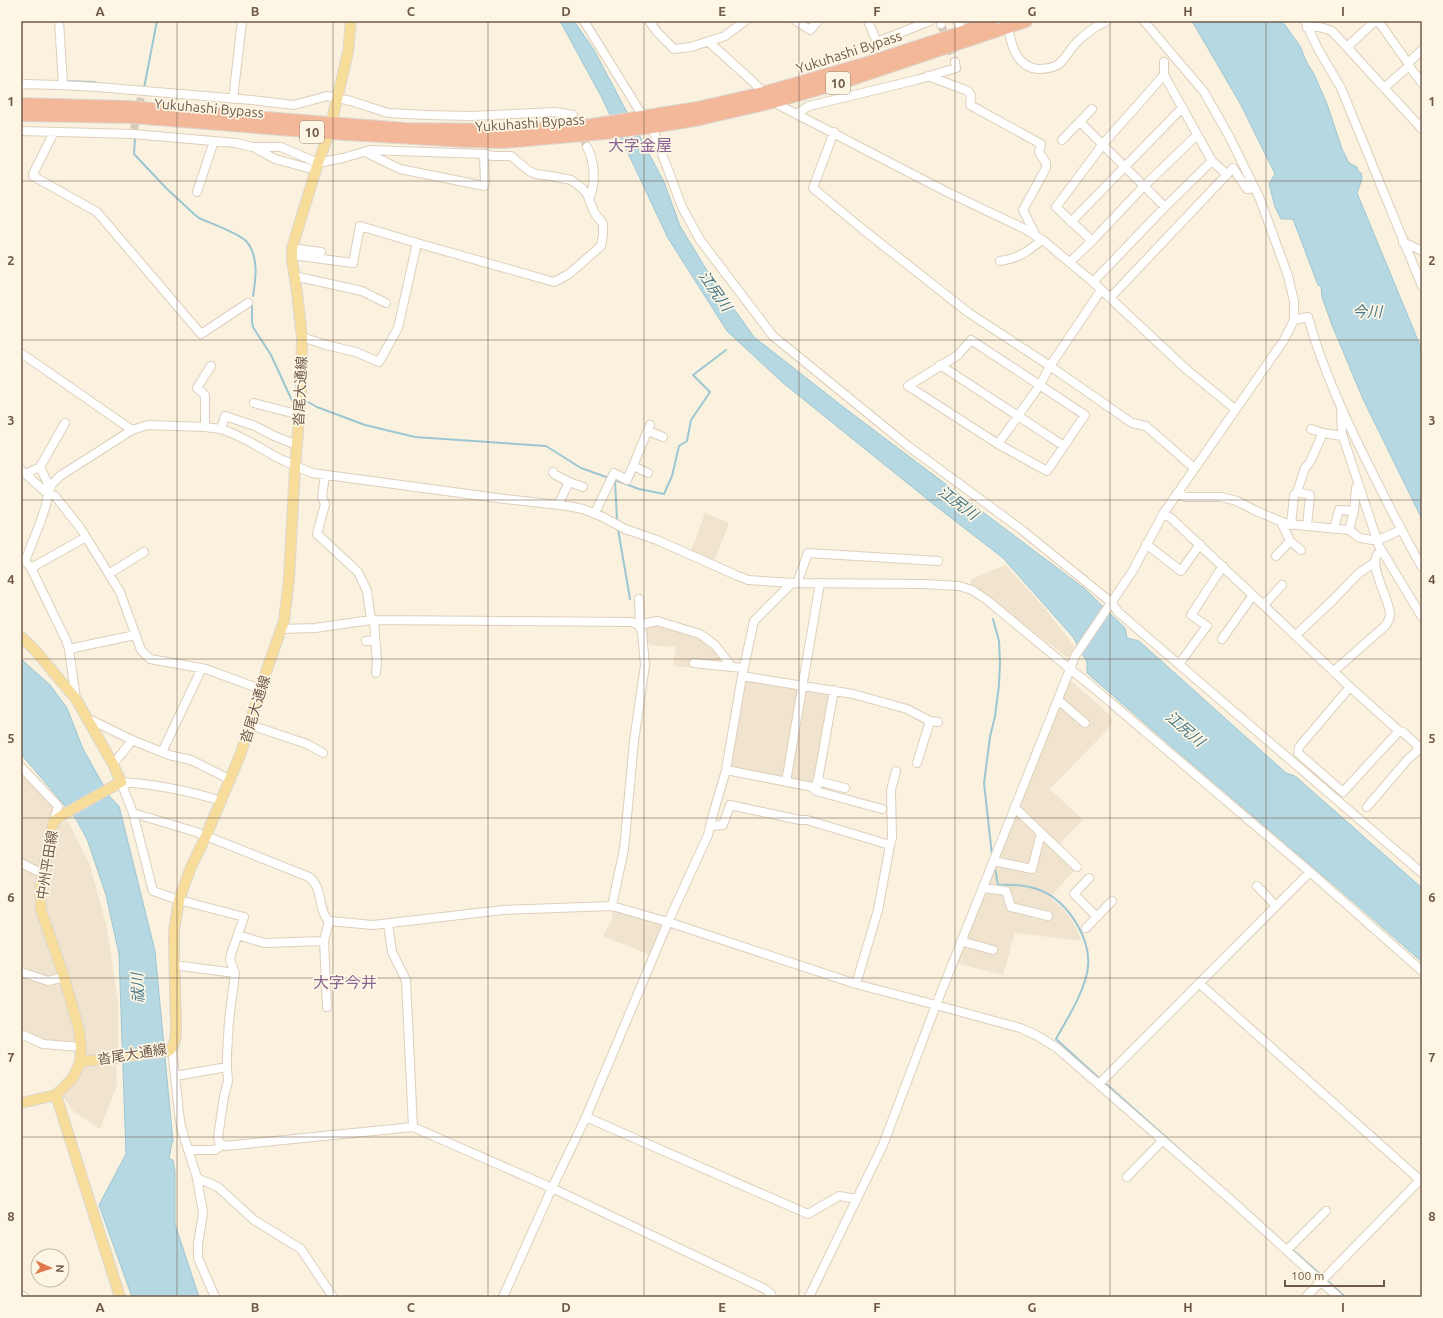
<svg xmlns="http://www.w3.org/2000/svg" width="1443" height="1318" font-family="Ubuntu,'Noto Sans JP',sans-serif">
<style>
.residential{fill:#f1e4ce}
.water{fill:#b6d8e2;stroke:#9dc6d3}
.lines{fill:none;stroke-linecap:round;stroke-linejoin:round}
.stream{stroke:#9dc6d3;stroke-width:2}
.minor-tunnel{stroke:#d7ccba;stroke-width:8;stroke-dasharray:8 4;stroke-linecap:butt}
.minor-casing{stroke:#decfbc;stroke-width:10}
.major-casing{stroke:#dcd7d3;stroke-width:12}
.highway-casing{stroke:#dcd7d3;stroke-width:14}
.minor{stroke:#fff;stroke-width:8}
.major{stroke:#f7dc9a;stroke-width:10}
.highway{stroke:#f2b899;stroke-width:12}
.grid{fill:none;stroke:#6f5a49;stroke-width:1;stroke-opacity:0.55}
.labels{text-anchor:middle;stroke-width:3.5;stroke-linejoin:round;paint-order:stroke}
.shield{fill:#fef6e5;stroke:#9a8978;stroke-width:1}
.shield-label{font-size:13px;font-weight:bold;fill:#6f5a49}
.street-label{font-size:14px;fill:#6f5a49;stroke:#fef6e5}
.water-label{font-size:15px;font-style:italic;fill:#477889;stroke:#fef6e5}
.quarter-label{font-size:16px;fill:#876492;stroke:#fef6e5}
.neatline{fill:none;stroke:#6f5a49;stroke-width:1.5}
.grid-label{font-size:13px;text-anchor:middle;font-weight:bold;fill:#6f5a49}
</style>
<rect width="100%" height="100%" fill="#faf2df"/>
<path class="residential" d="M 705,513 L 729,523 L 715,560 L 691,551 Z
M 1006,565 L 1047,611 L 1075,647 L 1068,658 L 971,584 L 971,579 Z
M 658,622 L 699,635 L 716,650 L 725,662 L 727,671 L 673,666 L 676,647 L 649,645 L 644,626 Z
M 1070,680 L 1110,715 L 1112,720 L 1112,725 L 1050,789 L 1083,820 L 1055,848 L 1076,869 L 1050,897 L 1065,911 L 1075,926 L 1080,936 L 1081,941 L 1015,933 L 1003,975 L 955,963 Z
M 745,681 L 832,695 L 815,785 L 729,769 Z
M 21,770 L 56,806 L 40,867 L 21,859 Z
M 68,821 L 90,865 L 107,928 L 118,1002 L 118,1051 L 85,1057 L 44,911 L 45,879 L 57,825 Z
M 21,868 L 40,877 L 59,977 L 48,980 L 21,971 Z
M 612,910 L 662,925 L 650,955 L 603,936 L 612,919 Z
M 21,974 L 59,980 L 75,1029 L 77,1044 L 43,1044 L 21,1033 Z
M 116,1062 L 117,1086 L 100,1129 L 74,1112 L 62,1095 L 82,1064 Z"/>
<path class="water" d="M 560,21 L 574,21 L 594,50 L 664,182 L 680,226 L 711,277 L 754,337 L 846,409 L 1085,589 L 1125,628 L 1127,638 L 1139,641 L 1286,773 L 1295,776 L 1422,888 L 1422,962 C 1312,864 1198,771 1087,673 L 1087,662 L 1073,637 L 1003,558 L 937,507 L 782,382 L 727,331 L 668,238 L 602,98 Z
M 1192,21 L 1282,21 L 1300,46 L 1307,63 L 1314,74 L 1327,104 L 1342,149 L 1349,163 L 1357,167 L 1358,171 L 1361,173 L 1362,179 L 1357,193 L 1422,350 L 1422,519 L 1363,399 L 1332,325 L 1322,297 L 1321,286 L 1318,285 L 1293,219 L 1281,219 L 1275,207 L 1269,184 L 1275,174 L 1241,105 Z
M 21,659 L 50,685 L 67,708 L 83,749 L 110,797 L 119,806 L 155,951 L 173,1142 L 172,1142 L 169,1159 L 173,1160 L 175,1171 L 175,1224 L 199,1297 L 132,1297 L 99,1205 L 126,1154 L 119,954 L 106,895 L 87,839 L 76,819 L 21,754 Z"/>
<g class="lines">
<path class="stream" d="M 64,81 L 95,82 L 97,84
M 144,88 L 157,21
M 135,138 L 134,154 L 166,188 L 194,214 L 199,218 C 210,223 238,233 246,241 C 259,255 256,279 253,296
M 252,305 L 252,322 L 253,327 L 271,355 L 294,405
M 308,402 L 317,407 L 365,425 L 415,437 L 546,446 L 581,468 L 606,477
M 617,521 L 615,480 L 639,489 L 664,494 L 672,476 L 679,446 L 687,441 L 691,420 L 710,392 L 693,375 L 726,350
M 618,529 L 630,599
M 992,855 L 984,783 L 990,737 L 995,716 L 999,685 L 1000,662 L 999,641 L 993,619
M 995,868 L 998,885 C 1013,884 1026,885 1040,890 C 1069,902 1094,942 1087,973 C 1082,996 1067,1019 1056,1039 L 1100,1079
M 1104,1082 L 1197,1165
M 1266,1227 L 1285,1244
M 1294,1251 L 1320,1274
M 1329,1282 L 1345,1297"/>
<path class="minor-tunnel" d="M 941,24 L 955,62
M 573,115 L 587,147
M 134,129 L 141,97"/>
<defs>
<path id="minor" d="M 59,21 L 63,85
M 584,21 L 639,110 L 646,117 L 652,127 L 682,207 L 700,240 L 773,336 L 908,446 L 1022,530 L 1112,603 L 1118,612 L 1422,873
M 649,21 L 657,32 L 674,49 L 691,47 L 725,36 L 745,21
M 796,21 L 810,30 L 818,21
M 868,21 L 877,42 L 930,21
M 941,21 L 941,24
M 957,21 L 963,32
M 1144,21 L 1204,92 L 1229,136 L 1260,199 L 1288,276 L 1294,301 L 1294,320 L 1284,340 L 1163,514 L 1132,572 L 1075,656 L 1070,669 L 1089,684 L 1310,872 L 1422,971
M 1305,21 L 1318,49 L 1341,88 L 1422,286
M 1377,21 L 1381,25 L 1408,63
M 1008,27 C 1011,44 1016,67 1038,69 C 1045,69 1053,68 1059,64 C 1066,58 1070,49 1077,42 C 1085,34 1096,26 1107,21
M 1307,28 C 1316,25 1324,28 1332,31 L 1422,129
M 709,42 L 751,80 L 773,102 L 945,191 L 1025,229 L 1044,241 L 1093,282 L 1186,369 L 1235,409
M 1347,47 L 1375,21
M 1164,62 L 1164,75
M 1409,66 L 1408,63 L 1422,50
M 928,76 L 968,91 L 971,95 L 970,105 L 1041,144 L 1039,152 L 1046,163 L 1046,168 L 1023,210 L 1035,234
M 21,86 L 25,84 L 58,85 L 97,87 L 252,100 L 294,105 L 327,96 L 351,101 L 388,113 L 426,115 L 472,116 L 555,112 L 573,115
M 1384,88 L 1409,66 L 1422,83
M 233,99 L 242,21
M 796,114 L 809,106 L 916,80 L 956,68 L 955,62
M 1080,122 L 1165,207
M 21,131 L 133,134 L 236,143 L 252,147 L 281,147 L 318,163 L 343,158 L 370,150 L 484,154 L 493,156 L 511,156 L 529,171 L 536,174 L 551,176 L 571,180 L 582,188 L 587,194 L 594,212 L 603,224 L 603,235 L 601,246 L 569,274 L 554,282 L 417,243
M 54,132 L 33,174 L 33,176 L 97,212 L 201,334 L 248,303
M 834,132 L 813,188 L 866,232 L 969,313 L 1050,366 L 1132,423 L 1146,426 L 1194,468
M 1062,140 L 1092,109
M 587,147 C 595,162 596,184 589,199
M 255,148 L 275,159 L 308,168
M 365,152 L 400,169 L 484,186 L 485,184 L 484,154
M 197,192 L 214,141
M 1071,222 L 1182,108
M 1092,241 L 1056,207 L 1103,144 L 1164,75 L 1212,161 L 1223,171
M 1403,242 L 1422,251
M 292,248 L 321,252
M 292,255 L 353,263 L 360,226 L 417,243 L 398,328 L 379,362 L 356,352 L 326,345 L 302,337
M 1000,261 C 1019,258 1027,252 1042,240
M 1070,262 L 1092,241 L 1144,186 L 1197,135
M 294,276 L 362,291 L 386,303
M 1093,282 L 1165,207 L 1212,161
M 1110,298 L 1233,168 L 1247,189 L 1254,188
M 1294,320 L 1308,317 C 1323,371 1347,422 1372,472 C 1388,504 1404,536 1422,567
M 971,340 L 1085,415 L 1047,471 L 998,444 L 908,386 L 958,355 Z
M 21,353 L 132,430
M 940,365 L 1064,446
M 254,403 L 300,415
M 1341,412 L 1342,434 L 1379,546 L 1422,617
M 205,427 L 205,395 L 197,388 L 211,366
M 221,429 L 225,416 L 255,426 L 274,436 L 297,445
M 1311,429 L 1323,433
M 648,431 L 663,437
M 998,444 L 1040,385 L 1050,366 L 1101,290
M 633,466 L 648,473
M 21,470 L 48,494 L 55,496 L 81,529 L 120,592 L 141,650 L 150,659 L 206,669 L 260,689
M 553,472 L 554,474 L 569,482
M 25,474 L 40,467
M 325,475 L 322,497 L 325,504 L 317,534 L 358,572 L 367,591 L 371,620
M 50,488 L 40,467 L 65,423
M 1297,492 L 1305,468 L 1310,462 L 1323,433 L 1342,436
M 1177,493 L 1186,497 L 1221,497 L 1237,501 L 1254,510 L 1287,524 L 1349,530 L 1360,538 L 1372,540 L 1378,540 L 1401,530
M 558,505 L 569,482 L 583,487
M 595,513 L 614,473 L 627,480 L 650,425
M 1163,514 L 1171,518 L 1350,687 L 1399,731 L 1403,732 L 1422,750
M 1281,522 L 1290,541 L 1301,550
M 1291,525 L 1294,495 L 1297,492 L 1310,495 L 1307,526
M 1334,529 L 1339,510 L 1354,511
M 1349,530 L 1354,511 L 1356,488 L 1358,485
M 1146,544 L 1181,571 L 1200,544
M 1276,556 L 1290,541
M 21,560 L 25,561 L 31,568 L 66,640 L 69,649 L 76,699
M 25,561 L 40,523 L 46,505 L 48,494 L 52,484 L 60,476 L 132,430 L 148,425 L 205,427 L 221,429 L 234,434 L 250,442 L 278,458 L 312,473 L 505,499 L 568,506 L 583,509 L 603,517 L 625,529 L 657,540 L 738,576 L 748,580 L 792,583 L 923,584 L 959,586 L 972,590 L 987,600 L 1070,669 L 936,1005 L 883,1145 L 809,1297
M 31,568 L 86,537
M 110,573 L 144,552
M 797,583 L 808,553 L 938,561
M 1264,605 L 1282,585
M 374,620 L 377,662 L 376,673
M 640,626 L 647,623 L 657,621 L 700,634 L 715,645 L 732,667 L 744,668
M 282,629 L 315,628 L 371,620 L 632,622 L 640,626
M 1296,635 L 1333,600 L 1358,574 L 1375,562
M 1222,639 L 1253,595
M 366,641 L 375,640
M 69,649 L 135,635
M 694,663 L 732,667
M 1179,664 L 1207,626 L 1191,615 L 1223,566
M 1334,671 L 1385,626 C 1388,622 1390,619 1390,614 C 1390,601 1369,567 1377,555 C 1378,553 1380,552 1382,551
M 742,676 L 853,694 L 907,709 L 930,721 L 938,722
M 1350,687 L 1299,747 L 1298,753 L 1343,792 L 1399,731
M 1058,700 L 1085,723
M 87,718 L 132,740 L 169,755 L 191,760 L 231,780
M 250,725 L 307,744 L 323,753
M 162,752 L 202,668
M 917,763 L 930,721
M 113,764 L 123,752 L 132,740
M 21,767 L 58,806 L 54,821
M 726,770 L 813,787 L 816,791 L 882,809
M 817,781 L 845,788
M 786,782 L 820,583
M 816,791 L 834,690
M 1367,807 L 1408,759 L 1422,747
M 1015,808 L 1077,867
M 133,813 L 196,832 L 309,877 C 324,888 317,910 329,921 L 373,925 L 503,910 L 612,906 L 668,922 L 856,984 L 936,1005 L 1020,1028 L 1036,1035 L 1057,1048 L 1230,1199 L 1338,1297
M 710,826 L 723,825 L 730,805 L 800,820 L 807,820 L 890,845 L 878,910 L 856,984
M 890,845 L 892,838 L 891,790 L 896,771
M 994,861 L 1032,869 L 1041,833
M 21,863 L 43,874
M 1089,878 L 1074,894 L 1097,917
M 1257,886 L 1276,906
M 983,888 L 1006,891 L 1011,907 L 1048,916
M 612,906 L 624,849 L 634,741 L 645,665 L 642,632 L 640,626 L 639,599
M 388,924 L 392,952 L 406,980 L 413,1127
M 1086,928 L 1112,901
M 238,935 L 264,943 L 324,941
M 961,941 L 993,950
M 174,965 L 235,973
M 21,972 L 48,981 L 64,977
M 1199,983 L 1420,1180
M 327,1007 L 324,941 L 329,921
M 21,1034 L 43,1044 L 81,1047
M 172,1048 L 179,1113 L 181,1127 L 197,1178 L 203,1213 L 198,1244 L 198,1258 L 215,1297
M 227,1067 L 228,1081 L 224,1096 L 218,1137 L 219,1142 L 225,1146 L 413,1127 L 552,1188 L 765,1289 L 771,1294 L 772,1297
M 175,1076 L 227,1067 L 227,1054 L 229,1021 L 235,973 L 230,960 L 231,954 L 244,917 L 179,900 L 153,891 L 133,813 L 121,782 C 155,784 189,791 222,801
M 1099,1084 L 1310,872
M 586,1117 L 808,1214 L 839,1196 L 857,1199
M 188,1150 L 215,1150 L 222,1145
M 1127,1177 L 1163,1140
M 197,1178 L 218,1187 L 254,1220 L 301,1249 L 333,1297
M 1287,1250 L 1326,1211
M 21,1295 L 24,1297
M 503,1297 L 552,1188 L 586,1117 L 668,922 L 708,835 L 712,818 L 726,770 L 742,676 L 754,621 L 792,583
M 1306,1297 L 1422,1178"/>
<path id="major" d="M 21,637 L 34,649 L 76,699 L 113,764 L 121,782 L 64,814 L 54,821 L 50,835 L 40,889 L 41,910 L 64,977 L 79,1030 L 81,1047 L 80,1062 L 73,1078 L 56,1095 L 21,1103
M 80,1062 L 169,1051 C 176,1045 176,1035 176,1026 L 174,945 L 174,931 L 179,900 L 191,867 L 206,836 L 241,753 L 260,689 L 284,621 L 289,578 L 295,467 L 301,396 L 302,337 L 297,292 L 292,260 L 292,248 L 318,163 L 329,133 L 348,52 L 351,21
M 56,1095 L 120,1297"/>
<path id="highway" d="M 21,104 L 128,107 L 405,129 L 512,130 L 552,128 L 592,125 L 697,108 L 763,93 L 867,63 L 963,32 L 990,21
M 21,115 L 132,117 L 329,133 L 465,141 L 504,142 L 604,133 L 652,127 L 700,119 L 773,102 L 840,83 L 1026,21"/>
</defs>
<use href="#minor" class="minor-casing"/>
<use href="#major" class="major-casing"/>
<use href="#highway" class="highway-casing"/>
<use href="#minor" class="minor"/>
<use href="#major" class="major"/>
<use href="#highway" class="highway"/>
</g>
<path class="grid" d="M 177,21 L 177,1297M 333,21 L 333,1297M 488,21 L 488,1297M 644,21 L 644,1297M 799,21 L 799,1297M 955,21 L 955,1297M 1110,21 L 1110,1297M 1266,21 L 1266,1297M 21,181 L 1422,181M 21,340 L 1422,340M 21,500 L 1422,500M 21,659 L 1422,659M 21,818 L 1422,818M 21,978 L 1422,978M 21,1137 L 1422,1137"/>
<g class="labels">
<g class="shield">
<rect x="826" y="72" width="24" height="22" rx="3"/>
<rect x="300" y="121" width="24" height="22" rx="3"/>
</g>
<g class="shield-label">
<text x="838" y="88">10</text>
<text x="312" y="137">10</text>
</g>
<g class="street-label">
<text transform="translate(849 52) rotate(-18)" y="5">Yukuhashi Bypass</text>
<text transform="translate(209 108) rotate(5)" y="5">Yukuhashi Bypass</text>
<text transform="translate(530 123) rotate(-4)" y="5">Yukuhashi Bypass</text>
<text transform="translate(300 391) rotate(-87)" y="5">沓尾大通線</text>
<text transform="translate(255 709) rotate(-73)" y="5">沓尾大通線</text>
<text transform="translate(47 865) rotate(-81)" y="5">中州平田線</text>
<text transform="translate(132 1054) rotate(-9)" y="5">沓尾大通線</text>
</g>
<g class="water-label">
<text transform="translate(715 291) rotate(55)" y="5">江尻川</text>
<text x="1367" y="317">今川</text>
<text transform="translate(958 503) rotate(37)" y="5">江尻川</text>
<text transform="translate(1185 729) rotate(40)" y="5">江尻川</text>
<text transform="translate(138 988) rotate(-93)" y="5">祓川</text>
</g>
<g class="quarter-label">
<text x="640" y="151">大字金屋</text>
<text x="345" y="988">大字今井</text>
</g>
</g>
<rect width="1443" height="1318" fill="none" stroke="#fef6e5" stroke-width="44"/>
<g transform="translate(50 1268) rotate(93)"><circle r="19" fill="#fef6e5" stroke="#c5b8a7"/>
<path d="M0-3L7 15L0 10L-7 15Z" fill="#df784a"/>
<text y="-6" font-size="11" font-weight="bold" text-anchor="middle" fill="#6f5a49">N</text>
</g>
<path d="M1285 1280v6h99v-6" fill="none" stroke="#6f5a49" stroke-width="2"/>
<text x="1291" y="1280" font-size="12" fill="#6f5a49" stroke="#fef6e5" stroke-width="3" paint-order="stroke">100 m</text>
<rect x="22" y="22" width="1399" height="1274" class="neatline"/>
<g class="grid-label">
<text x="100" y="16">A</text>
<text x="255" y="16">B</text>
<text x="411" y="16">C</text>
<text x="566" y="16">D</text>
<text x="722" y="16">E</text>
<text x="877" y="16">F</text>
<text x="1032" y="16">G</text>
<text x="1188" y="16">H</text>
<text x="1343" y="16">I</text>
<text x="11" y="106">1</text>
<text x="1432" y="106">1</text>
<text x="11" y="265">2</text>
<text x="1432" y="265">2</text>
<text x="11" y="425">3</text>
<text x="1432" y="425">3</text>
<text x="11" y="584">4</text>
<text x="1432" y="584">4</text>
<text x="11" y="743">5</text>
<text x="1432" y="743">5</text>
<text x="11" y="902">6</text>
<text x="1432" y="902">6</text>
<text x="11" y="1062">7</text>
<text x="1432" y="1062">7</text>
<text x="11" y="1221">8</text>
<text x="1432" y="1221">8</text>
<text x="100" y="1312">A</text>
<text x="255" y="1312">B</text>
<text x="411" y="1312">C</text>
<text x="566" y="1312">D</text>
<text x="722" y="1312">E</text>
<text x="877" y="1312">F</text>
<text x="1032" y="1312">G</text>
<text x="1188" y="1312">H</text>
<text x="1343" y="1312">I</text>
</g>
</svg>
